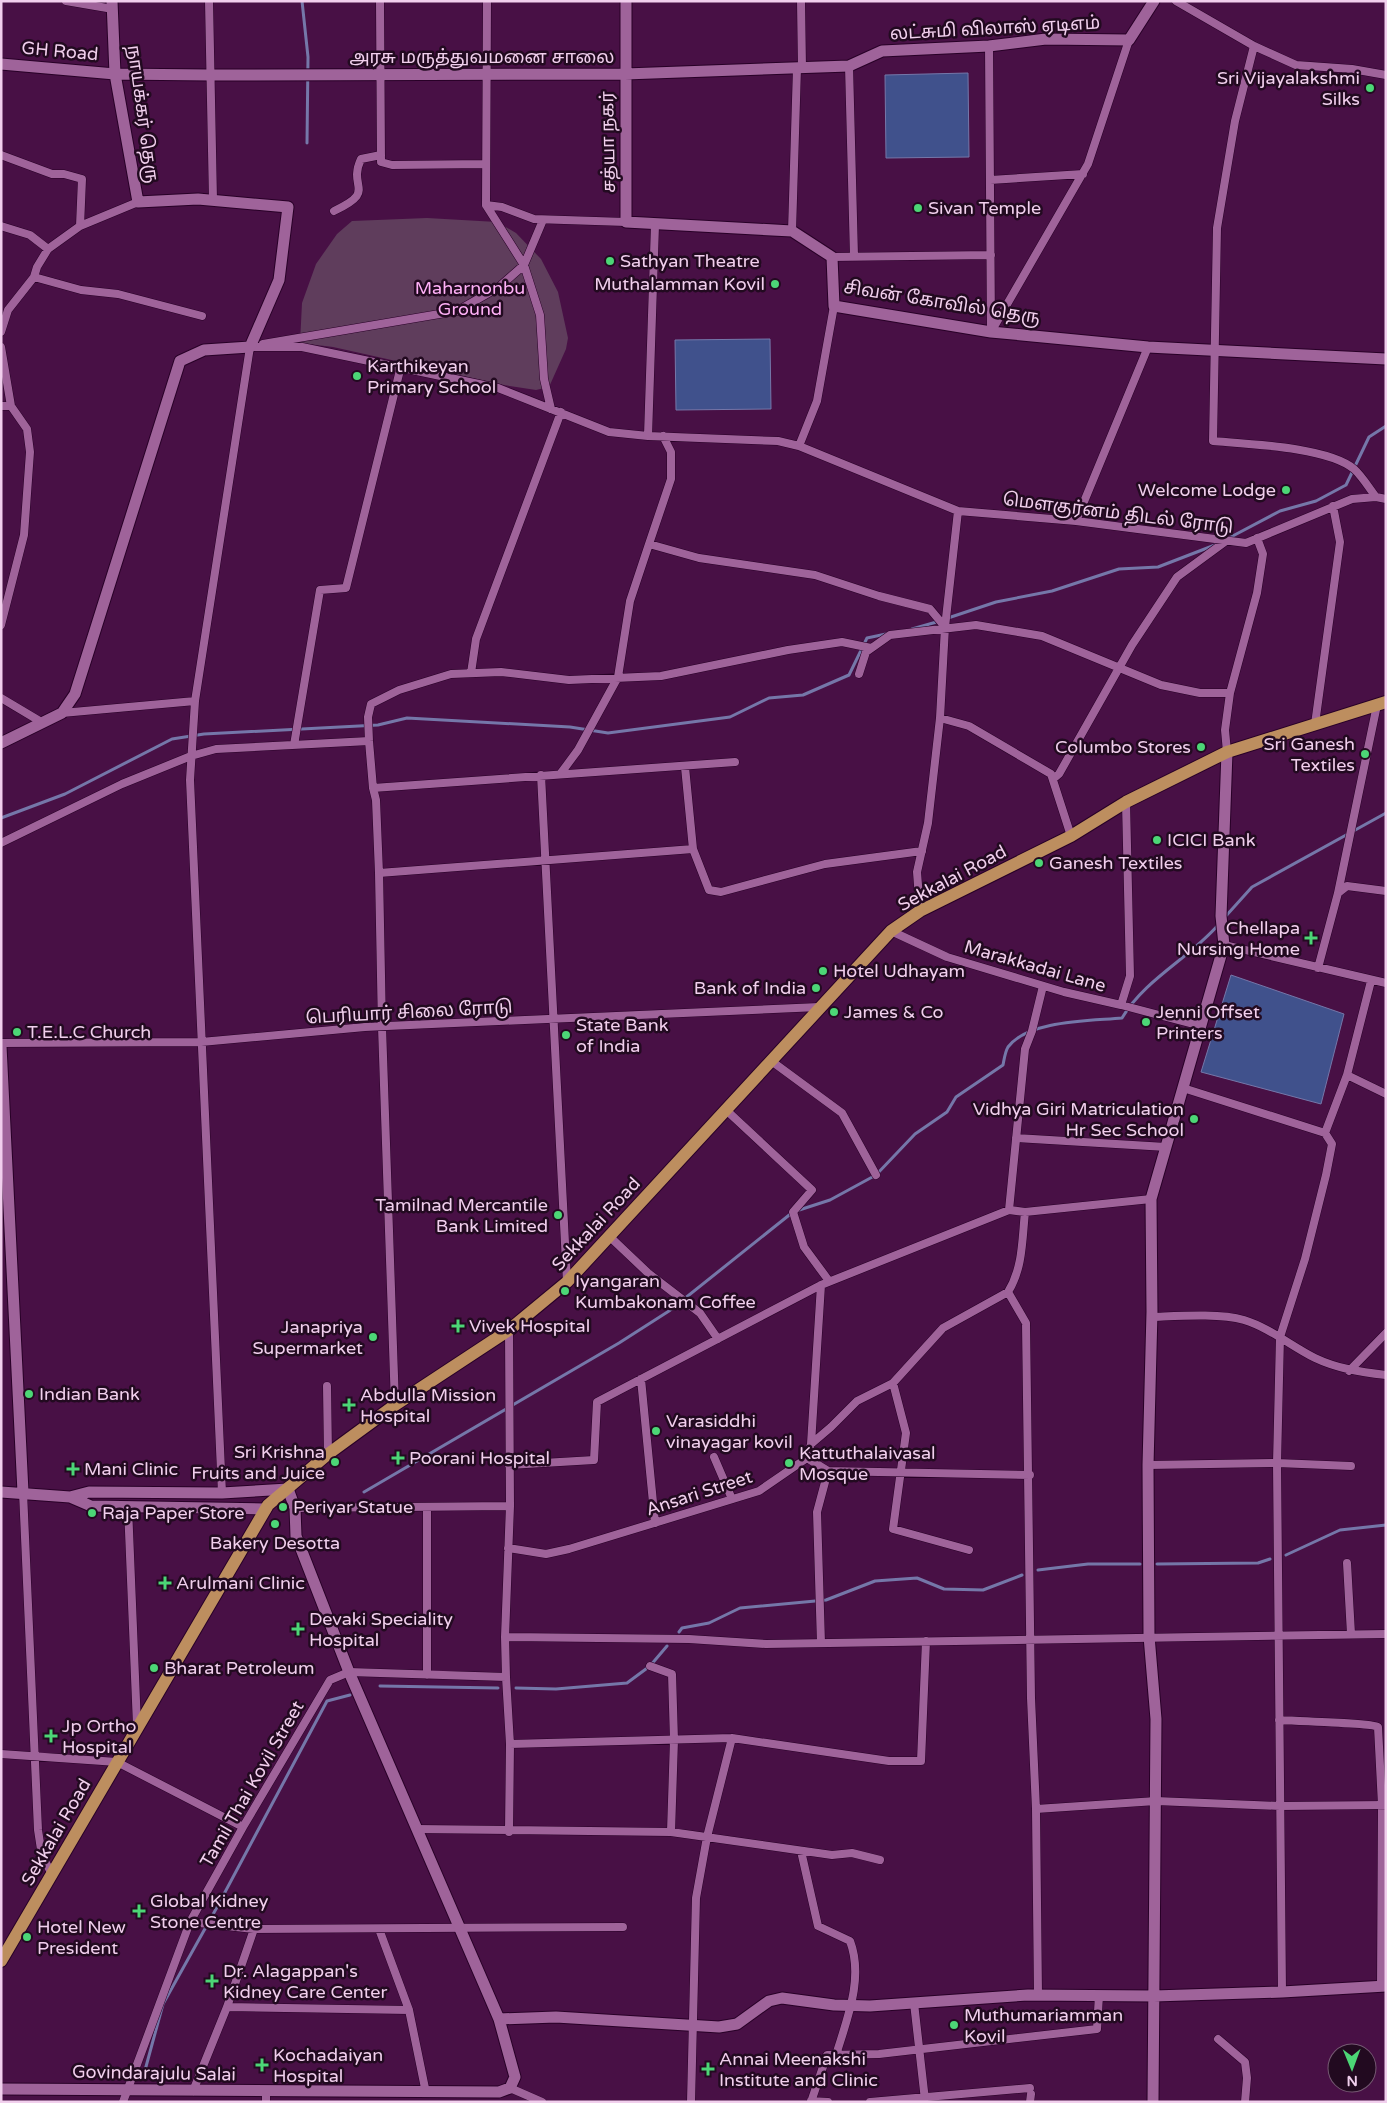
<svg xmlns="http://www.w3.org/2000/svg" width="1387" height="2103" font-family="'Varela Round','Noto Sans Tamil',sans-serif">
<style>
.green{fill:#5f3d5c}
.water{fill:#40518c;stroke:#7577a9}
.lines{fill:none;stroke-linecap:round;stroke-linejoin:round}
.stream{stroke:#7577a9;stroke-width:3}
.street-casing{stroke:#280027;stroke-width:9}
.secondary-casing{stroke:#280027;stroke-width:13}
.primary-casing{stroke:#280027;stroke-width:14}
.street{stroke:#9f639a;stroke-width:8}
.secondary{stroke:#9f639a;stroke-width:11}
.primary{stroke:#bd8e5f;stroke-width:12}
.poi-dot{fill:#4cd676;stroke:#220a20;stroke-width:2}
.labels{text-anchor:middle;stroke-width:5;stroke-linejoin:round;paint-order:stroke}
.street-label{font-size:18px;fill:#f1cfed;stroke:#220a20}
.poi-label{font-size:18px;fill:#f1cfed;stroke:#220a20;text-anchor:start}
.park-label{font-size:18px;fill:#ffb0f7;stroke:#220a20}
</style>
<rect width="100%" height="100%" fill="#481045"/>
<path class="green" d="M 427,218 L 497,222 L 516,233 L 541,259 L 558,292 L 568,338 L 566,349 L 549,387 L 536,390 L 504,385 L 333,347 L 300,343 L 302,303 L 316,264 L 337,234 L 352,221 Z"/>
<path class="water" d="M 968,73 L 969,157 L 886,158 L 885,75 Z
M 770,339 L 771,409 L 676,410 L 675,340 Z
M 1231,975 L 1344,1014 L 1321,1104 L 1201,1072 Z"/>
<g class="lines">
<path class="stream" d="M 302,1 L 308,57 L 307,143
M 1227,539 L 1280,511 L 1316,501 L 1346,485 L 1369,437 L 1386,426
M 948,618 L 996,602 L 1052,591 L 1119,569 L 1158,567 L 1215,545
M 912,629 L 940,621
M 1,818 L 65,794 L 172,739 L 204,734 L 378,725 L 407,718 L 570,727 L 608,733 L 730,717 L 769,698 L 803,695 L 849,675 L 867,638 L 886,634
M 1225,917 L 1252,887 L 1386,813
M 364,1492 L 619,1343 L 669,1311 L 793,1212 L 830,1200 L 876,1175 L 915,1134 L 947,1112 L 956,1097 L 1003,1065 C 1004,1060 1005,1052 1008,1047 C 1028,1020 1091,1021 1122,1018 C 1145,979 1190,958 1219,924
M 1286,1555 L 1340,1530 L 1386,1525
M 1157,1564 L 1258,1563 L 1270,1559
M 1038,1570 L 1088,1564 L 1140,1564
M 679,1632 L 682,1628 L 709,1623 L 740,1608 L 826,1600 L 875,1581 L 917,1578 L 944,1589 L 983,1590 L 1022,1575
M 380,1686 L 498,1688
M 516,1688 L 556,1689 L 627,1683 L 650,1666 L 667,1646
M 144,2074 L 163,2004 L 216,1909 L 327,1701 L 350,1695"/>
<defs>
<path id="street" d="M 66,1 L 113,9
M 209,1 L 213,200
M 380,1 L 381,162 L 392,165 L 486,164
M 487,1 L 486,205 L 524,265 L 540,315 L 544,379 L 551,409
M 801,1 L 802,68
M 1176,1 L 1254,46 L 1296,65 L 1352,69 L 1386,75
M 989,46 L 991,330
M 1254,46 L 1235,121 L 1217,228 L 1213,441 C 1248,444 1328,447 1354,469 C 1362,476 1369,488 1376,497
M 849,66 L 854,256
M 1,155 L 52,174 L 64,174 L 82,179 L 80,226 L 138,202
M 990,180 L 1083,174
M 486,205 L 502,207 L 534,219 L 626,222
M 334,211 C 378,190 347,189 361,159 L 381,155
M 1,226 L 30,235 L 48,249
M 792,231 L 797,68
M 832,257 L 991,255
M 34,277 L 81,290 L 118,294 L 202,316
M 1,332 L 8,310 L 34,277 L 37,267 L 48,249 L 80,226
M 991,332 L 1088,164 L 1129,40
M 263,344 L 457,311 L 499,287 L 524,265 L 543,220
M 1,347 L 11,406 L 27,429 L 30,452 L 24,535 L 1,625
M 1,406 L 11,406
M 648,436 L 655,225
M 799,446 L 817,401 L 834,306
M 958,511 L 945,627 L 940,718 L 969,726 L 1051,774 L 1071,836
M 1076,521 L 1148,347
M 649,544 L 671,479 L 671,452 L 663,436
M 471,673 L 476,639 L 561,412
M 859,674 L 866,652 L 890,635 L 976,625 L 1042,636 L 1161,685 L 1200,693 L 1230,693 L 1225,730 L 1227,752
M 1230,693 L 1257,593 L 1263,554 L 1257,538
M 1,698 L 43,723
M 195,701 L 190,780 L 222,1493
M 62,713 L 195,701 L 250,347 L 302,347 L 498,388 L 609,432 L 648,436 L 778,441 L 799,446 L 958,511 L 1076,521 L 1246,543 L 1352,499 L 1376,497 L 1386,499
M 1315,724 L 1340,542 L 1333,506
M 294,745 L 320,590 L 346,588 L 401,366
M 735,762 L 373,788 L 369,741 L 368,717 L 371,704 L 399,690 L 451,674 L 501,672 L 569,680 L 661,676 L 788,650 L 842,642 L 871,648
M 685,767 L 693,849 L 709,890 L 721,892 L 825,864 L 922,851
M 561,773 L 578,750 L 618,677 L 630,601 L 649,544 L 699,558 L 815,575 L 879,596 L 930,609 L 945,627
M 541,775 L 567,1282
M 1053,779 L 1059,774 L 1132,645 L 1177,577 L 1226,541
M 373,788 L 376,800 L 379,873 L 382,1027 L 395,1405
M 1,843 L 122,784 L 191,756 L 216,749 L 369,741
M 379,873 L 693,849
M 1338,893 L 1377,705
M 920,911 L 917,872 L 928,823 L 940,718
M 891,931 L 947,957 L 1064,992 L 1121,1005 L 1130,976 L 1126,802
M 1224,945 L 1386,983
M 1318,968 L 1338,893 L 1347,886 L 1386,891
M 1121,1005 L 1201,1026
M 1,1043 L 201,1042 L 365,1027 L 819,1007
M 770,1060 L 842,1113 L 876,1175
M 1347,1075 L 1386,1094
M 1183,1088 L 1325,1133 L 1332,1144 L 1326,1175 L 1305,1259 L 1280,1337 L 1277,1463 L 1282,1992
M 725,1109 L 812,1190 L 793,1212 L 804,1247 L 829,1281
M 1325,1133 L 1347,1075 L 1371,981
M 1016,1138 L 1166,1147
M 1009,1210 L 1025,1049 L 1032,1031 L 1043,986
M 609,1236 L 648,1273 L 700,1313 L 718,1339
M 1008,1292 L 1026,1323 L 1031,1698 L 1036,1809 L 1038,1995
M 1008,1292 C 1023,1268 1022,1240 1025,1212
M 1152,1317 C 1179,1316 1219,1313 1244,1320 C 1270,1328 1291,1346 1315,1358 C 1338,1369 1361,1372 1386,1375
M 1349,1371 L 1386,1333
M 641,1379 L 655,1523
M 893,1383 L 906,1433 L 893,1529 L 969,1550
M 327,1386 L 328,1454
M 811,1444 L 821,1285
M 714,1457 L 732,1499
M 807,1458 L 828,1471 L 1030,1475
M 509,1465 L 594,1460 L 597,1402 L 821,1285 L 1009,1210 L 1025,1212 L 1151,1199
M 1148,1465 L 1277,1463 L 1351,1466
M 23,1492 L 38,1830 L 42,1856 L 52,1874
M 128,1507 L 137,1725
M 295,1508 L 510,1506
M 508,1548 L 546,1554 L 569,1549 L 759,1491 L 807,1458 L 811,1444 L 831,1427 L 857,1401 L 893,1383 L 943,1328 L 1008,1292
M 1347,1563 L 1351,1634
M 505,1637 L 510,1506 L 509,1330
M 821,1643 L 817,1512 L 828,1471
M 650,1666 L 672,1674 L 674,1740 L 671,1832
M 427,1675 L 427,1507
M 506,1677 L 510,1744 L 509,1832
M 1279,1720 C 1294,1721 1373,1723 1378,1727 L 1382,1805 L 1381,1986
M 510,1744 L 732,1738 L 889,1761 L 921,1761 L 926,1641
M 1,1754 L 117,1762 L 243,1827
M 1036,1809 L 1156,1801 L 1280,1806 L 1386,1805
M 416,1829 L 671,1832 L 832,1855 L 852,1853 L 880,1860
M 801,1851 L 818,1926 L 850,1941 C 864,1978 847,2019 836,2055
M 190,1922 L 254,1929 L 623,1927
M 379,1929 L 409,2010 L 426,2093
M 914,2003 L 925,2100
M 227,2007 L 409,2010
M 1218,2039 L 1245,2062 L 1247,2078 L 1245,2102
M 510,2088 L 542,2102
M 193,2091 L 227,2007 L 254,1929
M 811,2101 L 828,2102
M 123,2102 L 190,1922 L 243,1827 L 330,1680 L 349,1672 L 506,1677 L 505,1637 L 689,1639 L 766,1644 L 1386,1634
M 266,2102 L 266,2091
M 691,2102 L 696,1898 L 707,1837 L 732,1738
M 811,2102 L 827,2055 L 879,2054 L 1097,2029 L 1099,1995
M 870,2102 L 1030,2088
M 1030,2102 L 1031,2094"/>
<path id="secondary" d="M 626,1 L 626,222 L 792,231 L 832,257 L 834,306 L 991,332 L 1148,347 L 1386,359
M 1,64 L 115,74 L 209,75 L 625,74 L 849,66 L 882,51 L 989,46 L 1046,39 L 1129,40 L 1154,1
M 1,743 L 62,713 L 75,694 L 180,361 L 204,350 L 250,347 L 279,280 L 288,207 L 198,199 L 138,202 L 115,74 L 112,1
M 1,1046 L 23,1492
M 1,1492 L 70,1497 L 89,1492 L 222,1493 L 288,1489 L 295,1508 L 296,1536 L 349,1672 L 499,2019 L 515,2077 L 510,2088 L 499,2092 L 1,2089
M 70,1497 L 91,1506 L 266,1509
M 499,2019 L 556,2017 L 719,2027 L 737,2024 L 769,2001 L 782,1998 L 834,2005 L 870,2006 L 1028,1995 L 1154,1996 L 1282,1992 L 1386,1986
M 1153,2102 L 1156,1719 L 1149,1636 L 1148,1465 L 1152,1312 L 1151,1199 L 1224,945 L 1221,916 L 1227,752"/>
<path id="primary" d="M 1,1961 L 268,1505 L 328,1454 L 395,1405 L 509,1330 L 567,1282 L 891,931 L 920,911 L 1071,836 L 1126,802 L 1227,752 L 1386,702"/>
</defs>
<use href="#street" class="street-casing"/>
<use href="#secondary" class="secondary-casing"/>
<use href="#primary" class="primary-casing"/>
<use href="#street" class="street"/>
<use href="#secondary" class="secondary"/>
<use href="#primary" class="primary"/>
</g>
<g class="poi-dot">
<circle cx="1370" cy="88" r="5"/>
<circle cx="918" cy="208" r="5"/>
<circle cx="610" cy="261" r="5"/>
<circle cx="775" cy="284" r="5"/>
<circle cx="357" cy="376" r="5"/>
<circle cx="1286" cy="490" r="5"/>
<circle cx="1201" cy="747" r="5"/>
<circle cx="1365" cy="754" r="5"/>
<circle cx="1157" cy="840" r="5"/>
<circle cx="1039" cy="863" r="5"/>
<path d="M1308.5 930.5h5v5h5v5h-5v5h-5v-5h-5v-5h5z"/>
<circle cx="823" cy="971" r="5"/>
<circle cx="816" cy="988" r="5"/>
<circle cx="834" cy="1012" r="5"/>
<circle cx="1146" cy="1022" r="5"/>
<circle cx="17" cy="1032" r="5"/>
<circle cx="566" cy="1035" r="5"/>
<circle cx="1194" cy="1119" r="5"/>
<circle cx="558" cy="1215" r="5"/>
<circle cx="565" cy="1291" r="5"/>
<path d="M455.5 1318.5h5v5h5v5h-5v5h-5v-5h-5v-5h5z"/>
<circle cx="373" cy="1337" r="5"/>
<circle cx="29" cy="1394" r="5"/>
<path d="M346.5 1397.5h5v5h5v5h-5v5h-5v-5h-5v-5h5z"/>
<circle cx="656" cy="1431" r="5"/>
<path d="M395.5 1450.5h5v5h5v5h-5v5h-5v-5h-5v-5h5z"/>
<circle cx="335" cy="1462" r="5"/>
<circle cx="789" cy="1463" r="5"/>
<path d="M70.5 1461.5h5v5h5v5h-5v5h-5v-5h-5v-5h5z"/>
<circle cx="283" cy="1507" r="5"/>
<circle cx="92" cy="1513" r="5"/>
<circle cx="275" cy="1524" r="5"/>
<path d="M162.5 1575.5h5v5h5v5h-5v5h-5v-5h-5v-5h5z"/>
<path d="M295.5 1621.5h5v5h5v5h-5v5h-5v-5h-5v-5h5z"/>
<circle cx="154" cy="1668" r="5"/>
<path d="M48.5 1728.5h5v5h5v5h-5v5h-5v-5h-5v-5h5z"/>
<path d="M136.5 1903.5h5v5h5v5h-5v5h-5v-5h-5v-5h5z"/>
<circle cx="27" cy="1937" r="5"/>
<path d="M209.5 1973.5h5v5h5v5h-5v5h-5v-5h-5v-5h5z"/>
<circle cx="954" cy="2025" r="5"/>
<path d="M259.5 2057.5h5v5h5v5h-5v5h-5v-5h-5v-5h5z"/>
<path d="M705.5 2061.5h5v5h5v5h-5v5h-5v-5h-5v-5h5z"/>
</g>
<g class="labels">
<g class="street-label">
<text transform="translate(995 28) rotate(-3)" y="6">லட்சுமி விலாஸ் ஏடிஎம்</text>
<text transform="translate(60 51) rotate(5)" y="6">GH Road</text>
<text x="482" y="63">அரசு மருத்துவமனை சாலை</text>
<text transform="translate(143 114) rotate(82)" y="6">நாயக்கர் தெரு</text>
<text transform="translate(608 142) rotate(-91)" y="6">சத்யா நகர்</text>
<text transform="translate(942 302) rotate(9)" y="6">சிவன் கோவில் தெரு</text>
<text transform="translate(1118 513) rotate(7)" y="6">மௌகுர்னம் திடல் ரோடு</text>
<text transform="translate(952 878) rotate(-28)" y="6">Sekkalai Road</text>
<text transform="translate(1035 966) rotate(16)" y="6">Marakkadai Lane</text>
<text transform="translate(409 1012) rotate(-3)" y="6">பெரியார் சிலை ரோடு</text>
<text transform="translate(596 1224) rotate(-47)" y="6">Sekkalai Road</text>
<text transform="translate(699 1493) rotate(-18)" y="6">Ansari Street</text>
<text transform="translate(252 1784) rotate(-60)" y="6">Tamil Thai Kovil Street</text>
<text transform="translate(56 1832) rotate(-60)" y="6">Sekkalai Road</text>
<text transform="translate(154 2073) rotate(1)" y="6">Govindarajulu Salai</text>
</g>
<g class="poi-label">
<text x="1360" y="84" text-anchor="end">Sri Vijayalakshmi<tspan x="1360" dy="21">Silks</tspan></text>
<text x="928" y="214">Sivan Temple</text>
<text x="620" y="267">Sathyan Theatre</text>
<text x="765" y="290" text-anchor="end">Muthalamman Kovil</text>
<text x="367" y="372">Karthikeyan<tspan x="367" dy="21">Primary School</tspan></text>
<text x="1276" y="496" text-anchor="end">Welcome Lodge</text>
<text x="1355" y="750" text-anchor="end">Sri Ganesh<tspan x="1355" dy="21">Textiles</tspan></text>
<text x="1191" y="753" text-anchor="end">Columbo Stores</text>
<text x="1167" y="846">ICICI Bank</text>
<text x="1049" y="869">Ganesh Textiles</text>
<text x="1300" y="934" text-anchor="end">Chellapa<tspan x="1300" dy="21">Nursing Home</tspan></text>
<text x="833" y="977">Hotel Udhayam</text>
<text x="806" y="994" text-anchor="end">Bank of India</text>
<text x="844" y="1018">James &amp; Co</text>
<text x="1156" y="1018">Jenni Offset<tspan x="1156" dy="21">Printers</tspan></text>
<text x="576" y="1031">State Bank<tspan x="576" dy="21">of India</tspan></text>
<text x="27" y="1038">T.E.L.C Church</text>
<text x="1184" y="1115" text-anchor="end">Vidhya Giri Matriculation<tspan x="1184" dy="21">Hr Sec School</tspan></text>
<text x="548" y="1211" text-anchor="end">Tamilnad Mercantile<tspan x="548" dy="21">Bank Limited</tspan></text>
<text x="575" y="1287">Iyangaran<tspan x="575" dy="21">Kumbakonam Coffee</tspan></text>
<text x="469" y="1332">Vivek Hospital</text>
<text x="363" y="1333" text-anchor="end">Janapriya<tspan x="363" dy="21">Supermarket</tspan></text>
<text x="39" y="1400">Indian Bank</text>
<text x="360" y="1401">Abdulla Mission<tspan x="360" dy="21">Hospital</tspan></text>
<text x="666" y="1427">Varasiddhi<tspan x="666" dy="21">vinayagar kovil</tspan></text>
<text x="325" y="1458" text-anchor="end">Sri Krishna<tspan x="325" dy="21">Fruits and Juice</tspan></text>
<text x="799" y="1459">Kattuthalaivasal<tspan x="799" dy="21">Mosque</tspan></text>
<text x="409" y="1464">Poorani Hospital</text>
<text x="84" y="1475">Mani Clinic</text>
<text x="293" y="1513">Periyar Statue</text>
<text x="102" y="1519">Raja Paper Store</text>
<text x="275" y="1549" text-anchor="middle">Bakery Desotta</text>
<text x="176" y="1589">Arulmani Clinic</text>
<text x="309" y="1625">Devaki Speciality<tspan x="309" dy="21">Hospital</tspan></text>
<text x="164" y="1674">Bharat Petroleum</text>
<text x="62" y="1732">Jp Ortho<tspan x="62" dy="21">Hospital</tspan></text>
<text x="150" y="1907">Global Kidney<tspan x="150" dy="21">Stone Centre</tspan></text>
<text x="37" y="1933">Hotel New<tspan x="37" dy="21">President</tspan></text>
<text x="223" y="1977">Dr. Alagappan's<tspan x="223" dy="21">Kidney Care Center</tspan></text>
<text x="964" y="2021">Muthumariamman<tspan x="964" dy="21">Kovil</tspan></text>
<text x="273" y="2061">Kochadaiyan<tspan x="273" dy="21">Hospital</tspan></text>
<text x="719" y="2065">Annai Meenakshi<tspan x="719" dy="21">Institute and Clinic</tspan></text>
</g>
<g class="park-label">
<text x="470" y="294">Maharnonbu<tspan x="470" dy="21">Ground</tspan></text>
</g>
</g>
<rect width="1387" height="2103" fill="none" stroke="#f1cfed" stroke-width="5"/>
<g transform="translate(1352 2068) rotate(179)"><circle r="24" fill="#220a20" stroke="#755972"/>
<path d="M0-4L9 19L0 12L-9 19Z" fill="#4cd676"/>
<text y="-8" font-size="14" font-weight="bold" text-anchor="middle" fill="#f1cfed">N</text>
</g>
</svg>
